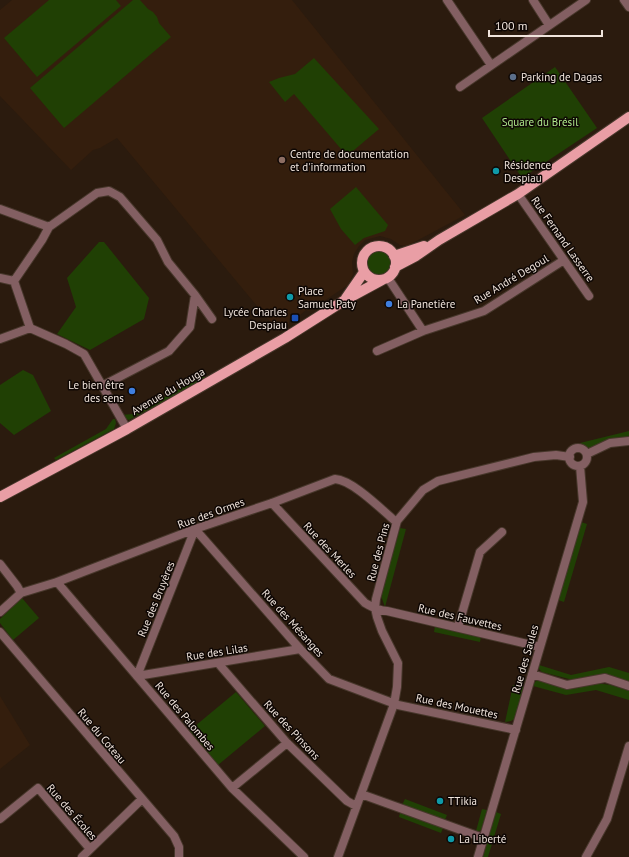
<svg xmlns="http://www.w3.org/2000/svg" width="629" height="857" font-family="'PT Sans',sans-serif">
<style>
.built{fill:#341e0d}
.green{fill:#204004}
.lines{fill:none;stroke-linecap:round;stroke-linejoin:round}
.minor-casing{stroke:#47372b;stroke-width:10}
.major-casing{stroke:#47372b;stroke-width:12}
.minor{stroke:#835f62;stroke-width:8}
.major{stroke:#e99ea5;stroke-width:10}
.service-dot{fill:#5c6f8a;stroke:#0e0704;stroke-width:1.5}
.education-dot{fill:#8d6e63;stroke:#0e0704;stroke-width:1.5}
.culture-dot{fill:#0f9aa8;stroke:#0e0704;stroke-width:1.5}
.shop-dot{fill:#3f7fe0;stroke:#0e0704;stroke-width:1.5}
.transit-dot{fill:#1a4fb4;stroke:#0e0704;stroke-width:1.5}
.labels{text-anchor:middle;stroke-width:3;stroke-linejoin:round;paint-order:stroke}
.poi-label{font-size:11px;fill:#f0e4dc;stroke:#0e0704;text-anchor:start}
.park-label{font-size:11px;fill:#afe98c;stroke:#0e0704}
.street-label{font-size:11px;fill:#f0e4dc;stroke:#0e0704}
</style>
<rect width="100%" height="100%" fill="#2b1b0e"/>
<path class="built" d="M 12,0 L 292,0 L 465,215 L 407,246 L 400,245 L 391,239 L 380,236 L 365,240 L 359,246 L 354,254 L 352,262 L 353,274 L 348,285 L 309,311 L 306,310 L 300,315 L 298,313 L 289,319 L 289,324 L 278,331 L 117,138 L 100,148 L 93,150 L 71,170 L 0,96 L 0,10 Z
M 0,696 L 30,745 L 0,769 Z"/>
<path class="green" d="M 49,0 L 116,0 L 121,6 L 37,77 L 4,38 Z
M 133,0 L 140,0 L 148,9 L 153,12 L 157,17 L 159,23 L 171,37 L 64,128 L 30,88 Z
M 314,58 L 379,129 L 347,156 L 294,94 L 285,102 L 269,82 L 279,78 L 295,74 Z
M 555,67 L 597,128 L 522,178 L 482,118 Z
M 356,187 L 388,225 L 385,231 L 364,238 L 355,245 L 341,229 L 330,209 Z
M 99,242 L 104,242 L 149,298 L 144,319 L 90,350 L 57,334 L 76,307 L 67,278 Z
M366 264a13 13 0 1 1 26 0a13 13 0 1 1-26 0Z
M 23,370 L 33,375 L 51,411 L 14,435 L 0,423 L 0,385 Z
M 203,376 L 207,378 L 129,420 L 124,418 L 121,415 L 133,414 Z
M 113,419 L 115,419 L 116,423 L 114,429 L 56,460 L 54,458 L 106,429 Z
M 629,431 L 629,437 L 612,439 L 598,444 L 590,448 L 583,447 L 580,443 Z
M 581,522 L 587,524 L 564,602 L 558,600 Z
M 400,528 L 406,529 L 385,607 L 381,596 Z
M 22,598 L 39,618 L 13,640 L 0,623 L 0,619 Z
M 435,626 L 481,637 L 480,642 L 434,632 Z
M 539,665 L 571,675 L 609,667 L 629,673 L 629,682 L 607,674 L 573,680 L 542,672 L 539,669 Z
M 538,680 L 573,689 L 592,684 L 603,684 L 611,685 L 629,691 L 629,700 L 596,690 L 566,695 L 533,686 L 535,682 Z
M 513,685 L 524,687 L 516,718 L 511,721 L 505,722 Z
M 236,692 L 265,726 L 218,765 L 189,731 Z
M 405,799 L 447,815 L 445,820 L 402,805 Z
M 482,809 L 487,810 L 481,830 L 479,831 L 476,831 Z
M 496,812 L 501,814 L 488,857 L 483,857 Z
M 400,813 L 443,828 L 441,833 L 399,817 Z"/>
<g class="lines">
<defs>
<path id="minor" d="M 447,0 L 491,65
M 533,0 L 549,25
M 624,0 L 629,7
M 460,87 L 586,0
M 518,194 L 589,296
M 0,209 L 49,227
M 0,278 L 14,281
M 388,278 L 423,331
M 195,295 L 212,319
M 0,339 L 30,328
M 377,351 L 423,331 L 484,311 L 564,260
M 102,386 L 169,351 L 190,327 L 195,295 L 168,262 L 157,240 L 120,197 L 109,191 L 97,193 L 49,227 L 42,240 L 14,281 L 30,328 L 66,344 L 84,354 L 127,429
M569 457a9 9 0 1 1 18 0a9 9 0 1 1-18 0Z
M 587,454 L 610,443 L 629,441
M 272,503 L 365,603 C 372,607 379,611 387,611 L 540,647
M 195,529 L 300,649 L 329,679 L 398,705 L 516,730
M 0,564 L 17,586 L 21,593
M 57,582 L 232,788 L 304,857
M 0,612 L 21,593 L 57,582 L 195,529 L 272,503 L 335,479 C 352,480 380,508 394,520 L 397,521
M 458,627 L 480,552 L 502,532
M 0,632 L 174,836 L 179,847 L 179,857
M 218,663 L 287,743 L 347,801 L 356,806
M 532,674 L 567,685 L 605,678 L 629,686
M 137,676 L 300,649
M 137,676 L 195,529
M 232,788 L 287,743
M 361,794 L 483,838
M 0,819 L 38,788 L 90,849
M 82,857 L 142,799
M 338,857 L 394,704 L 397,687 L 398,663 L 382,631 L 377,617 L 375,608 L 376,599 L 397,521 L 423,490 L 438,481 L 534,457 L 556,455 L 570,457
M 478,857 L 583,502 L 580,466
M 586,857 L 607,819 L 629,746"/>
<path id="major" d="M362 263a17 17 0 1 1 34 0a17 17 0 1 1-34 0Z
M 394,256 L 424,246
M 395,267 L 416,256 L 439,240 L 518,194 L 629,117
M 346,298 L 364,272
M 0,497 L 127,429 L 285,338 L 345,300 L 382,280"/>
</defs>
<use href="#minor" class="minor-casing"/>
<use href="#major" class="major-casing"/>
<use href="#minor" class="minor"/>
<use href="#major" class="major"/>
</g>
<circle class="service-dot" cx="513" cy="77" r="4"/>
<circle class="education-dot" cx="282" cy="160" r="4"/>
<g class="culture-dot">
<circle cx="496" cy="171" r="4"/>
<circle cx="290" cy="297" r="4"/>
<circle cx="440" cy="801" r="4"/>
<circle cx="451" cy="839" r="4"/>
</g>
<g class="shop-dot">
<circle cx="389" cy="304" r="4"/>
<circle cx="132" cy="391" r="4"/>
</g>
<rect class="transit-dot" x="291" y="314" width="8" height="8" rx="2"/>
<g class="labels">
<g class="poi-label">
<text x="521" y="81">Parking de Dagas</text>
<text x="290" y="158">Centre de documentation<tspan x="290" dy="13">et d'information</tspan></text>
<text x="504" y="169">Résidence<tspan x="504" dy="13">Despiau</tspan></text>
<text x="298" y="295">Place<tspan x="298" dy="13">Samuel Paty</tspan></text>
<text x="397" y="308">La Panetière</text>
<text x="287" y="316" text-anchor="end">Lycée Charles<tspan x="287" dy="13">Despiau</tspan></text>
<text x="124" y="389" text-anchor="end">Le bien être<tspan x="124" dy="13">des sens</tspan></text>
<text x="448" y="805">TTikia</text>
<text x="459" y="843">La Liberté</text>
</g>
<g class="park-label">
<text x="540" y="126">Square du Brésil</text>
</g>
<g class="street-label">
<text transform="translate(563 239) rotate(55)" y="4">Rue Fernand Lasserre</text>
<text transform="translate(511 279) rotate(-31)" y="4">Rue André Degoul</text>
<text transform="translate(168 391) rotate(-30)" y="4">Avenue du Houga</text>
<text transform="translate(211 513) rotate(-20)" y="4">Rue des Ormes</text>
<text transform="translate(330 550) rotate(47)" y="4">Rue des Merles</text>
<text transform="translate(378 552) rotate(-75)" y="4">Rue des Pins</text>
<text transform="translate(156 599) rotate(-68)" y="4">Rue des Bruyères</text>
<text transform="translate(460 617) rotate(13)" y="4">Rue des Fauvettes</text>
<text transform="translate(293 623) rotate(48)" y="4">Rue des Mésanges</text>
<text transform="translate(217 652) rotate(-9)" y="4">Rue des Lilas</text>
<text transform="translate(525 659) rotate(-74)" y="4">Rue des Saules</text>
<text transform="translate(457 706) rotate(12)" y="4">Rue des Mouettes</text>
<text transform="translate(185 716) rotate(50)" y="4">Rue des Palombes</text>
<text transform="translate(292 730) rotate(47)" y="4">Rue des Pinsons</text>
<text transform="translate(102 736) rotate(50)" y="4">Rue du Coteau</text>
<text transform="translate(72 812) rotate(49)" y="4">Rue des Écoles</text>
</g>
</g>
<path d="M489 30v6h113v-6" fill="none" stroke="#f0e4dc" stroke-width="2"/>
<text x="495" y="30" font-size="12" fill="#f0e4dc" stroke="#0e0704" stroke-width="3" paint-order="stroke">100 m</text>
</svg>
